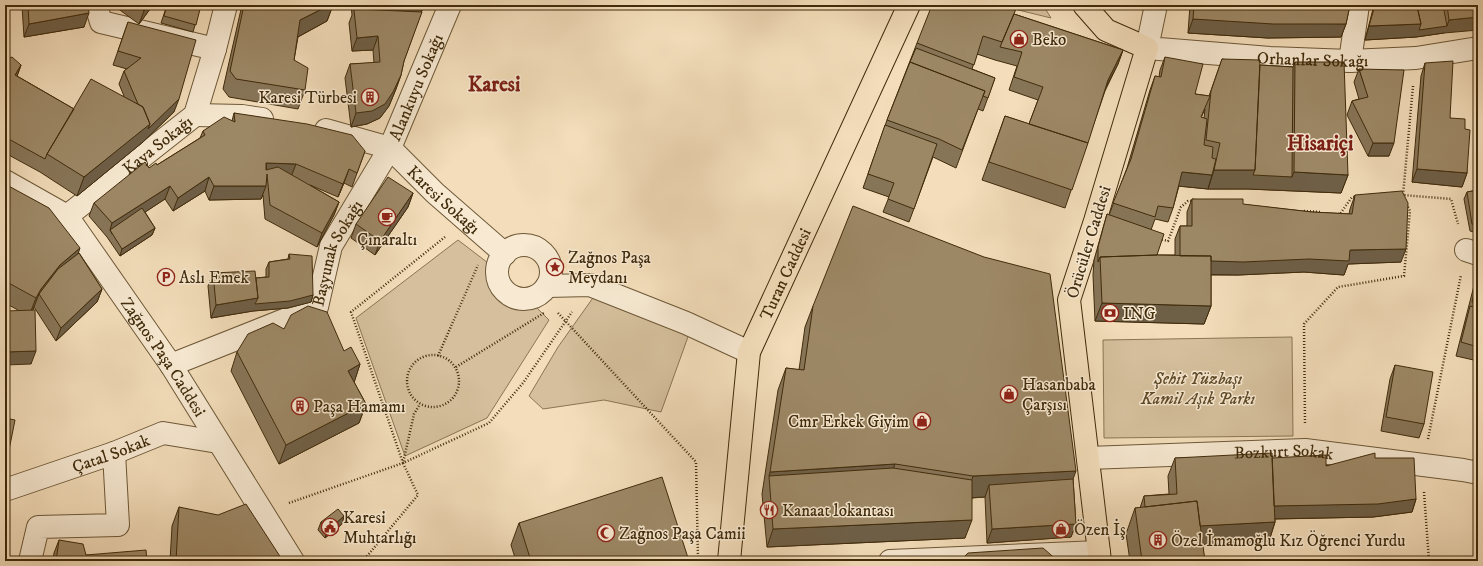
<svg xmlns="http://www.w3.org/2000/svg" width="1483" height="566" font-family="'IM FELL DW Pica',serif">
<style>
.green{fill:#d5bf9c;stroke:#8a7554}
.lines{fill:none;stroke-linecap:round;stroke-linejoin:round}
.minor-casing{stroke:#6d5837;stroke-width:24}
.major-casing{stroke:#402b0b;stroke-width:24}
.path{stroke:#402b0b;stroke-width:2.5;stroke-dasharray:1 2;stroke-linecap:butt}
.minor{stroke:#f7e9d2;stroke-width:22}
.major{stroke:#f3ddba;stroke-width:22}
.wall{fill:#877558;stroke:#402b0b;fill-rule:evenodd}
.shaded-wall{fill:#6e5f47;stroke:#402b0b}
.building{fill:#9d8866;stroke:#402b0b}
.labels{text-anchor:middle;stroke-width:3;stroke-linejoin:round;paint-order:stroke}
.poi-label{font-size:17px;fill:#402b0b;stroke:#f7e9d2;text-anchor:start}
.street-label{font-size:17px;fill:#402b0b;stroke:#f7e9d2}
.park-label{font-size:17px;font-style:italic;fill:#5e4928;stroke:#f7e9d2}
.district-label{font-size:21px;font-weight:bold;fill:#7a1f14;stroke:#f7e9d2}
</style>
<rect width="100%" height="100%" fill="#f3ddba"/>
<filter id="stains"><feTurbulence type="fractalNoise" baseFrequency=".005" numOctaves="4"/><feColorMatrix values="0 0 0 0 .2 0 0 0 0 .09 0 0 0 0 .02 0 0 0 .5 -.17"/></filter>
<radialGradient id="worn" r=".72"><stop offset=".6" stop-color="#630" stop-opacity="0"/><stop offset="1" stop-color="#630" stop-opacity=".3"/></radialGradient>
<path class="green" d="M 998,5 L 1043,5 L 1051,18 Z
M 458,240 L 492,266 L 494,288 L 508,304 L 533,304 L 549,320 L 487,418 L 405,456 L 356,318 Z
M 595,295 L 689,334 L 661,412 L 604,400 L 543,409 L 529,396 L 558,347 Z
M 1292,337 L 1293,436 L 1104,438 L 1103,340 Z"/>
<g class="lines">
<defs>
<g id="minor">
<path d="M 96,5 L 101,22 L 215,49"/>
<path id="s1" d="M 1156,5 L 1147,48 L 1270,58 L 1350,61 L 1416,58 L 1478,48"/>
<path d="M 1350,61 L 1358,5"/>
<path d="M 195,115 L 242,116 L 262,119"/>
<path id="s2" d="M 326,130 L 390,148 L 435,193 L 505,254"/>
<path id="s3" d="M 5,181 L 67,216 L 171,365 L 293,561"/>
<path id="s4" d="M 67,216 L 195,115 L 215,49 L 226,5"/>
<circle cx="524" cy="272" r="27"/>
<path d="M 1466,250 L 1478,254"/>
<path d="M 547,286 L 590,285 L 686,323 L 749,352"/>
<path id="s5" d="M 171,365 L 317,307 L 331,246 L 390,148 L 450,5"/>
<path id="s6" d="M 1088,458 L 1305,450 L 1463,470 L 1478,473"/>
<path id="s7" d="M 5,490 L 114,453 L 163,433 L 218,442"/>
<path d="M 30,561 L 38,527 L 118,525 L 114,453"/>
<path d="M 890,561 L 1099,552"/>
</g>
<g id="major">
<path d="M 1084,5 L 1106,30 L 1147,48 L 1095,221 L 1069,300 L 1100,561"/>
<path id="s8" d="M 729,561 L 749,352 L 909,5"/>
</g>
</defs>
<use href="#minor" class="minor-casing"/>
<use href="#major" class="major-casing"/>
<path class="path" d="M 1413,86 L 1403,195 L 1451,199 L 1458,224
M 1304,211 L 1321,212
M 1338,214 L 1340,214 L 1352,197 L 1356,197
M 1159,239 L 1168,241 L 1181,207 L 1188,201 L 1194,201
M 558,313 L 696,462 L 698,559 L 703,558
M407 381a26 26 0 1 1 52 0a26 26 0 1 1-52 0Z
M 438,356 L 478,265
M 456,367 L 544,313
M 1305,423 L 1304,324 L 1338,287 L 1404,276 L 1410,211 L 1407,205
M 1428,439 L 1461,275
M 403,463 L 351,312 L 445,237
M 1424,492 L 1429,561
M 289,503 L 403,463 L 489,423 L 523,383 L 572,312
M 363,561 L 418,495 L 403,463 L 414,414 L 420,404"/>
<use href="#minor" class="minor"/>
<use href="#major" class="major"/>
</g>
<path class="wall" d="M 5,5 L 88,5 L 84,27 L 24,37 L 22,6 L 5,10 Z
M 113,5 L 153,5 L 139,24 Z
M 167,5 L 201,5 L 193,32 L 161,23 Z
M 242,5 L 333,5 L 327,21 L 298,37 L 294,60 L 305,90 L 298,109 L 229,97 L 223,89 Z
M 351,5 L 424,5 L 404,61 L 401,75 L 396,89 L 389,106 L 380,118 L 367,124 L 351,127 L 345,78 L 350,64 L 374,63 L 373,50 L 352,51 L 349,23 L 352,15 Z
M 1190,5 L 1350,5 L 1346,24 L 1341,37 L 1268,38 L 1188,33 Z
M 1374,5 L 1478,5 L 1444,33 L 1416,37 L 1365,40 Z
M 1014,14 L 1123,50 L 1118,64 L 1105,91 L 1065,208 L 982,180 L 1005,116 L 1029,124 L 1038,100 L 1009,90 L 1017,66 L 995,60 L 977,54 L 972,69 L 995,78 L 983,111 L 978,109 L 956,168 L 933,157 L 909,222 L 883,212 L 889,197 L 863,188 L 887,120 L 917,43 Z
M 128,22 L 174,112 L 143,142 L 77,196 L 40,172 L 5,153 L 5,60 L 21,65 L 17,76 L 74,109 L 124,96 L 119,84 L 124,71 L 127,69 L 113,65 Z
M 1165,57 L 1195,94 L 1209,96 L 1222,59 L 1260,65 L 1293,67 L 1295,62 L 1348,175 L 1341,193 L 1248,189 L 1208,189 L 1179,186 L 1173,208 L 1168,222 L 1155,219 L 1151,230 L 1157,255 L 1175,255 L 1175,239 L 1180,226 L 1187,226 L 1187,212 L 1192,199 L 1312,212 L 1349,214 L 1350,209 L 1355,195 L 1401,262 L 1348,264 L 1344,275 L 1304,272 L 1238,275 L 1211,275 L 1211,306 L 1204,324 L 1095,321 L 1093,275 L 1094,260 L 1103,228 L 1107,214 L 1109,215 L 1127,168 L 1150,90 L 1155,76 L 1159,77 L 1160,70 ZM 1205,109 L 1204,118 L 1201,118 Z
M 1425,63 L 1450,118 L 1465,129 L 1467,173 L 1462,187 L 1412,182 L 1421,76 Z
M 1359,69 L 1389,156 L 1368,156 L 1347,115 L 1352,101 L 1359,99 L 1354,82 Z
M 234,113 L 365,151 L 352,187 L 344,183 L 338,197 L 310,185 L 339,202 L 334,215 L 317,247 L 265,219 L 263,195 L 261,199 L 209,200 L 205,191 L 173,211 L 165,199 L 145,212 L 155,228 L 152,235 L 120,256 L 107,237 L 89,216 L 94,203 L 149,168 L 157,165 L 200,138 L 203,131 L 232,121 Z
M 5,184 L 79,253 L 102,289 L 97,302 L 56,341 L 34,307 L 33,310 L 31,364 L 18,310 L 5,303 Z
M 1478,190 L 1478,233 L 1470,231 L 1464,199 L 1467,192 Z
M 413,193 L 408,207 L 375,255 L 351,238 L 356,224 Z
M 289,254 L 313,295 L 311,302 L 288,308 L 253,311 L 211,318 L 208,286 L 213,273 L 256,278 L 266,277 L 266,269 L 269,262 L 288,259 Z
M 1478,270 L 1478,361 L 1456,356 Z
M 813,306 L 1073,479 L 1076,524 L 1071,537 L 987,543 L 985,497 L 972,498 L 965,538 L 767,547 L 762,494 L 778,390 L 786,368 L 799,370 L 805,327 Z
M 284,329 L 344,351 L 360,364 L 354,382 L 366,404 L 359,423 L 279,464 L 231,371 L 237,352 Z
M 1395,365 L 1424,424 L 1419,438 L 1381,431 L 1390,379 Z
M 1175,458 L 1272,458 L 1326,466 L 1375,458 L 1416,499 L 1412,512 L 1373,517 L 1275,519 L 1275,522 L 1269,541 L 1202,544 L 1205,561 L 1130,561 L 1126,534 L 1135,508 L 1140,508 L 1144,496 L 1169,494 L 1168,476 Z
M 179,507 L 283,561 L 170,561 L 172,526 Z
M 344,516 L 342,524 L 325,538 L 318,530 L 321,522 Z
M 519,523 L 689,561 L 516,561 L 511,545 Z
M 59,540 L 86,555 L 147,561 L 53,561 L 54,553 Z"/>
<path class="shaded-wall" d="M 5,5 L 22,5 L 22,6 L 5,10 Z
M 148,5 L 153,5 L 139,24 L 144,11 Z
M 330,5 L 333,5 L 327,21 L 294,39 L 300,20 Z
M 358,5 L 389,5 L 423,7 L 417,25 L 355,15 Z
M 1415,5 L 1443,5 L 1415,14 Z
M 89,13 L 84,27 L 24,37 L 29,24 Z
M 1478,17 L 1478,30 L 1444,33 L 1416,37 L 1365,40 L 1369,26 L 1421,24 L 1447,26 L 1449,20 Z
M 1193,19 L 1346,24 L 1341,37 L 1268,38 L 1188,33 Z
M 378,36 L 373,50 L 352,51 L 357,38 Z
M 1123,50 L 1118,64 L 1103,93 L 1108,80 Z
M 21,65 L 16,79 L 15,75 Z
M 401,75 L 396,89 L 389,106 L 380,118 L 367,124 L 351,127 L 356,113 Z
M 179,99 L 174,112 L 143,142 L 77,196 L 84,177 Z
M 1373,143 L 1394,143 L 1389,156 L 1368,156 Z
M 266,163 L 296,164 L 291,177 L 267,174 Z
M 349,169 L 344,183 L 338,197 L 343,184 Z
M 1417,169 L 1467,173 L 1462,187 L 1412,182 Z
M 1214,170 L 1255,170 L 1292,177 L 1294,172 L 1348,175 L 1341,193 L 1248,189 L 1208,189 Z
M 1182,172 L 1212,175 L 1208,189 L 1177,186 Z
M 209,177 L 205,191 L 173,211 L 178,198 Z
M 170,186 L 165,199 L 112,234 L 110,230 L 112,223 Z
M 214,186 L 266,186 L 261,199 L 209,200 Z
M 413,193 L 408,207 L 375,255 L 380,241 Z
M 339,202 L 334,215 L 317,247 L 322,233 Z
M 155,228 L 152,235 L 120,256 L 122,249 Z
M 80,248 L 74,266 L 39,294 L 34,307 L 29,316 L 36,298 L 41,289 L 60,265 Z
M 1406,249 L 1401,262 L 1348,264 L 1344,275 L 1304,272 L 1238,275 L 1175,274 L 1180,261 L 1350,250 Z
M 102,289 L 97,302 L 56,341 L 61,328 Z
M 313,295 L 311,302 L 288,308 L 253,311 L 211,318 L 216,305 L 258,298 Z
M 1102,303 L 1211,306 L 1204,324 L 1095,321 Z
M 36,351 L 31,364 L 5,365 L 5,352 Z
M 360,364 L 354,383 L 348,371 Z
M 366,404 L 359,423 L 279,464 L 286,445 Z
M 5,450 L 9,450 L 5,462 Z
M 895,464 L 887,486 L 769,476 L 770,472 Z
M 1076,471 L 1068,493 L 989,485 L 985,497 L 966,498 L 973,476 Z
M 1416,499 L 1412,512 L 1373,517 L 1268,519 L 1273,506 Z
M 344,516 L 342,524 L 325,538 L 327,531 Z
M 972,520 L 965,538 L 767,547 L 773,529 Z
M 1275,522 L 1269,541 L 1190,545 L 1196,526 Z
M 1076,524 L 1071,537 L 987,543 L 992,529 Z"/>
<path class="building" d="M 28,5 L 88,5 L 89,13 L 29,24 Z
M 136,5 L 148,5 L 144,11 Z
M 167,5 L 201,5 L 196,25 L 164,16 Z
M 244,5 L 330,5 L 300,20 L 294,60 L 308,68 L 305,90 L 236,79 L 230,71 Z
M 389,5 L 424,5 L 423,7 Z
M 932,5 L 1003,5 L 1016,9 L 1002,42 L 983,36 L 974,65 L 917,43 Z
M 1194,5 L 1350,5 L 1346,24 L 1273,24 L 1193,19 Z
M 1375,5 L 1417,5 L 1421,24 L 1369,26 Z
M 1440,5 L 1443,5 L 1447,26 L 1419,30 L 1421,24 L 1417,7 Z
M 1447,5 L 1478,5 L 1478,17 L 1449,20 Z
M 357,9 L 422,12 L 404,61 L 401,75 L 393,92 L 385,104 L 372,111 L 356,113 L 350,64 L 380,62 L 378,36 L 357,38 L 354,10 Z
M 1014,14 L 1123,50 L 1108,80 L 1088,143 L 1029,124 L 1043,87 L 1014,77 L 1022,52 L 1000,47 Z
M 128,22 L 196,40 L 179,99 L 148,129 L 150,124 L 143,107 L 138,104 L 124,71 L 141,58 L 118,51 Z
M 916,48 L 995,78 L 988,98 L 983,96 L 985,91 L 910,62 Z
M 12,57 L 21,65 L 15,75 L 74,109 L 47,154 L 45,159 L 5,137 L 5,60 Z
M 1165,57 L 1203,64 L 1195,94 L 1210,96 L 1201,117 L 1207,119 L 1204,145 L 1213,147 L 1212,158 L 1216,159 L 1212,175 L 1182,172 L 1173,208 L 1158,206 L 1155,217 L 1113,203 L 1131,159 L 1155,76 L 1161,77 Z
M 1222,59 L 1260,60 L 1255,170 L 1214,170 L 1220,143 L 1206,140 L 1211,91 Z
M 1453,61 L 1450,118 L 1465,119 L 1465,129 L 1470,130 L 1467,173 L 1417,169 L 1425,63 Z
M 910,62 L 985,91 L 962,150 L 939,139 L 887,120 Z
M 1295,62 L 1344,62 L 1348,175 L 1294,172 Z
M 1260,65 L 1293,67 L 1292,177 L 1253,175 L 1255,170 Z
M 1359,69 L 1404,70 L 1394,143 L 1373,143 L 1352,101 L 1368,97 Z
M 91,79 L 143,107 L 150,124 L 84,177 L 47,154 Z
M 234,113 L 307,124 L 352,135 L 365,151 L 357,173 L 349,169 L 343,184 L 296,164 L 266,163 L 266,170 L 278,167 L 339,202 L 322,233 L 270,205 L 267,174 L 266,186 L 214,186 L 209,177 L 178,198 L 170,186 L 112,223 L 94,203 L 145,162 L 149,168 L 156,163 L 157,165 L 205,135 L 203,131 L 224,117 L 235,122 Z
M 1005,116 L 1088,143 L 1072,190 L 989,162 Z
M 885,125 L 937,144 L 914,209 L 888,199 L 894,183 L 868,174 Z
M 388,177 L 413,193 L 380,241 L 356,224 Z
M 5,184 L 49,208 L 80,248 L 60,265 L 41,289 L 36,298 L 5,281 Z
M 1478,190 L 1478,225 L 1472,224 L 1467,192 Z
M 1402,191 L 1408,203 L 1406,249 L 1350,250 L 1349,261 L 1309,259 L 1243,262 L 1211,261 L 1211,256 L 1180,256 L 1180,226 L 1192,226 L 1192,199 L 1243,199 L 1243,204 L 1312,212 L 1352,214 L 1355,195 Z
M 853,206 L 984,257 L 1050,274 L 1076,471 L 973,476 L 895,464 L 770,472 L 786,368 L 804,370 L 813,306 Z
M 142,208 L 155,228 L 122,249 L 110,230 Z
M 1107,214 L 1164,234 L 1157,255 L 1100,257 L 1098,262 L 1098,247 Z
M 79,253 L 102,289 L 61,328 L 39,294 L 58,269 Z
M 289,254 L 312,256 L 313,295 L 290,301 L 255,304 L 258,298 L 256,278 L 269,277 L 269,262 L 290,259 Z
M 1157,255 L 1211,256 L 1211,306 L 1102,303 L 1100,257 Z
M 255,271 L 258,298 L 216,305 L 213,273 Z
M 1478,278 L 1478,303 L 1472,302 Z
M 308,306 L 327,312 L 344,351 L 351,347 L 360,364 L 348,371 L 366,404 L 286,445 L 237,352 L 248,334 L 273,323 L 284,329 L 291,315 Z
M 1470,306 L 1478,308 L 1478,347 L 1461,342 Z
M 35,310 L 36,351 L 5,352 L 5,311 Z
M 1395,365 L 1433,372 L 1424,424 L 1386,417 Z
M 5,418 L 15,420 L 9,450 L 5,450 Z
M 1272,453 L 1275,522 L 1200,526 L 1197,501 L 1145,507 L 1144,496 L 1177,494 L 1175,458 Z
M 1375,453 L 1375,458 L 1414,458 L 1416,499 L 1378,504 L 1274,506 L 1272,458 L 1326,455 L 1326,466 Z
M 893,468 L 972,480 L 972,520 L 773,529 L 769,476 Z
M 662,477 L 689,561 L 531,561 L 519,523 Z
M 1073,479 L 1076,524 L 992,529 L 989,485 Z
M 1197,501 L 1205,561 L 1142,561 L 1135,508 Z
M 246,504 L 283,561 L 176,561 L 179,507 L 218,515 Z
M 338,509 L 344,516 L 327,531 L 321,522 Z
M 59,540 L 83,544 L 86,555 L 146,550 L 147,561 L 56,561 Z
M 1043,548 L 1058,561 L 960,561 L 968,553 Z"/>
<defs>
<symbol id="shop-ring" viewBox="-11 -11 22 22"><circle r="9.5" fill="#f7e9d2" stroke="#8f2418" stroke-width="1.5"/><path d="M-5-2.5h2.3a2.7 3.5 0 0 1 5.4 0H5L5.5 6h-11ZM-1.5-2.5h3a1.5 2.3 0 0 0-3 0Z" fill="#8f2418"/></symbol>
<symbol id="building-ring" viewBox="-11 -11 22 22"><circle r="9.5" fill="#f7e9d2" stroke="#8f2418" stroke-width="1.5"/><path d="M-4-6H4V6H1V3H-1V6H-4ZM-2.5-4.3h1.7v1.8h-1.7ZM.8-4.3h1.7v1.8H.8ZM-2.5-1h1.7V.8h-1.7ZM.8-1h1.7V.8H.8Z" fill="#8f2418"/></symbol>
<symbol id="cafe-ring" viewBox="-11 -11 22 22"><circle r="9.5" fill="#f7e9d2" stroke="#8f2418" stroke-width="1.5"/><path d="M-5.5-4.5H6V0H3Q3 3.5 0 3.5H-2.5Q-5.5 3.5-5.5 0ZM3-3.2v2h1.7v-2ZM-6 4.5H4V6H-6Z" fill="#8f2418"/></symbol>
<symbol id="sight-ring" viewBox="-11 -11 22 22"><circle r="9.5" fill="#f7e9d2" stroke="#8f2418" stroke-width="1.5"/><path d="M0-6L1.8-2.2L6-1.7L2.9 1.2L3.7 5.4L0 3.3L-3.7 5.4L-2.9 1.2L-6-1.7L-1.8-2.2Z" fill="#8f2418"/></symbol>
<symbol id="parking-ring" viewBox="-11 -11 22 22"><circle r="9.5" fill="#f7e9d2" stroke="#8f2418" stroke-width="1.5"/><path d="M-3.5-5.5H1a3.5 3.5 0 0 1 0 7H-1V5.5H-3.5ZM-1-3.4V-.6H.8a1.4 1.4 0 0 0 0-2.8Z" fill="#8f2418"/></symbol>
<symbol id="bank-ring" viewBox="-11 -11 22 22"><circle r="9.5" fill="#f7e9d2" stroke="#8f2418" stroke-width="1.5"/><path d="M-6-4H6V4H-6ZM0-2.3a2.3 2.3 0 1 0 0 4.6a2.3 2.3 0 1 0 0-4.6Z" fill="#8f2418"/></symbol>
<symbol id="restaurant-ring" viewBox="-11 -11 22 22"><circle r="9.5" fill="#f7e9d2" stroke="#8f2418" stroke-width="1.5"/><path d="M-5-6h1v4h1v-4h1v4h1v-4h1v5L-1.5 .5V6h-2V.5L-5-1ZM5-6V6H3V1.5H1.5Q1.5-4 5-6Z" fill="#8f2418"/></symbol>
<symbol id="civic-ring" viewBox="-11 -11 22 22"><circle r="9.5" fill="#f7e9d2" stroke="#8f2418" stroke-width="1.5"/><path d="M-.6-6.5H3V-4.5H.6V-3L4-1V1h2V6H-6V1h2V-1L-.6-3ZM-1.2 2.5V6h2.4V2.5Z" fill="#8f2418"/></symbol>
<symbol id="mosque-ring" viewBox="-11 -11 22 22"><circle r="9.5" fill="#f7e9d2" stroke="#8f2418" stroke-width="1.5"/><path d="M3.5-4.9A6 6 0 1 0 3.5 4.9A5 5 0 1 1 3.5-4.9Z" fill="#8f2418"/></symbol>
</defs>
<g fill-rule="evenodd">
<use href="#shop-ring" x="1009" y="29" width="20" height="20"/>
<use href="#building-ring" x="360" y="87" width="20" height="20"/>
<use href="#cafe-ring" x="377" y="207" width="20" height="20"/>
<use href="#sight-ring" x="545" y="257" width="20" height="20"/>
<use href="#parking-ring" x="156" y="267" width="20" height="20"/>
<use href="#bank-ring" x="1100" y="303" width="20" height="20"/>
<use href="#shop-ring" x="999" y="384" width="20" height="20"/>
<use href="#building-ring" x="290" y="396" width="20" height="20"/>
<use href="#shop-ring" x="912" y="411" width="20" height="20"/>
<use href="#restaurant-ring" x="759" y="500" width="20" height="20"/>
<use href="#civic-ring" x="320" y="517" width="20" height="20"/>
<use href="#shop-ring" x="1051" y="519" width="20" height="20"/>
<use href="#mosque-ring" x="596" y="523" width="20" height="20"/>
<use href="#building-ring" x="1148" y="530" width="20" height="20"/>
</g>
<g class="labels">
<g class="poi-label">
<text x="1032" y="45">Beko</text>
<text x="357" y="103" text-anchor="end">Karesi Türbesi</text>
<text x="387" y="245" text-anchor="middle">Çınaraltı</text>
<text x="568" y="263">Zağnos Paşa<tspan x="568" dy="20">Meydanı</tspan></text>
<text x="179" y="283">Aslı Emek</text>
<text x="1123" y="319">ING</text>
<text x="1022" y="390">Hasanbaba<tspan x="1022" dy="20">Çarşısı</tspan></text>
<text x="313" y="412">Paşa Hamamı</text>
<text x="909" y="427" text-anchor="end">Cmr Erkek Giyim</text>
<text x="782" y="516">Kanaat lokantası</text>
<text x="343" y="523">Karesi<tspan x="343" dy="20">Muhtarlığı</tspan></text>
<text x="1074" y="535">Özen İş</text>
<text x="619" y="539">Zağnos Paşa Camii</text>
<text x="1171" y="546">Özel İmamoğlu Kız Öğrenci Yurdu</text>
</g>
<g class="street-label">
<text dy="6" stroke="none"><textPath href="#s1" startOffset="210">Orhanlar Sokağı</textPath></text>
<text dy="6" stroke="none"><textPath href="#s5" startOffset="400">Alankuyu Sokağı</textPath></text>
<text dy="6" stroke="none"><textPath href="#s4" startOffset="115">Kaya Sokağı</textPath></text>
<text dy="6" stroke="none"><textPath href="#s2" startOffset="141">Karesi Sokağı</textPath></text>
<text transform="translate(1088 242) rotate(-73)" y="6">Örücüler Caddesi</text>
<text dy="6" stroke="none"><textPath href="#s5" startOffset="215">Başyunak Sokağı</textPath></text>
<text dy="6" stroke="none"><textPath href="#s8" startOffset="296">Turan Caddesi</textPath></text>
<text dy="6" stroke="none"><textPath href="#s3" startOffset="242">Zağnos Paşa Caddesi</textPath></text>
<text dy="6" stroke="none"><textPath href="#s7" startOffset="112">Çatal Sokak</textPath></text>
<text dy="6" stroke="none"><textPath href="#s6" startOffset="196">Bozkurt Sokak</textPath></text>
</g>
<g class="park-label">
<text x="1198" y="384">Şehit Yüzbaşı<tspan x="1198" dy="20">Kamil Aşık Parkı</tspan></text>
</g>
<g class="district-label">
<text x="494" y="91">Karesi</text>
<text x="1320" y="150">Hisariçi</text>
</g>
</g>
<rect width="1483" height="566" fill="none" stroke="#f3ddba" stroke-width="20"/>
<rect x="6" y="6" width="1471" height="554" fill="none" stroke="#402b0b" stroke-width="2"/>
<rect x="10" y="10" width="1463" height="546" fill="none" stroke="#402b0b"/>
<rect width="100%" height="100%" filter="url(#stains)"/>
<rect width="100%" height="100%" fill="url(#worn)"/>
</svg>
